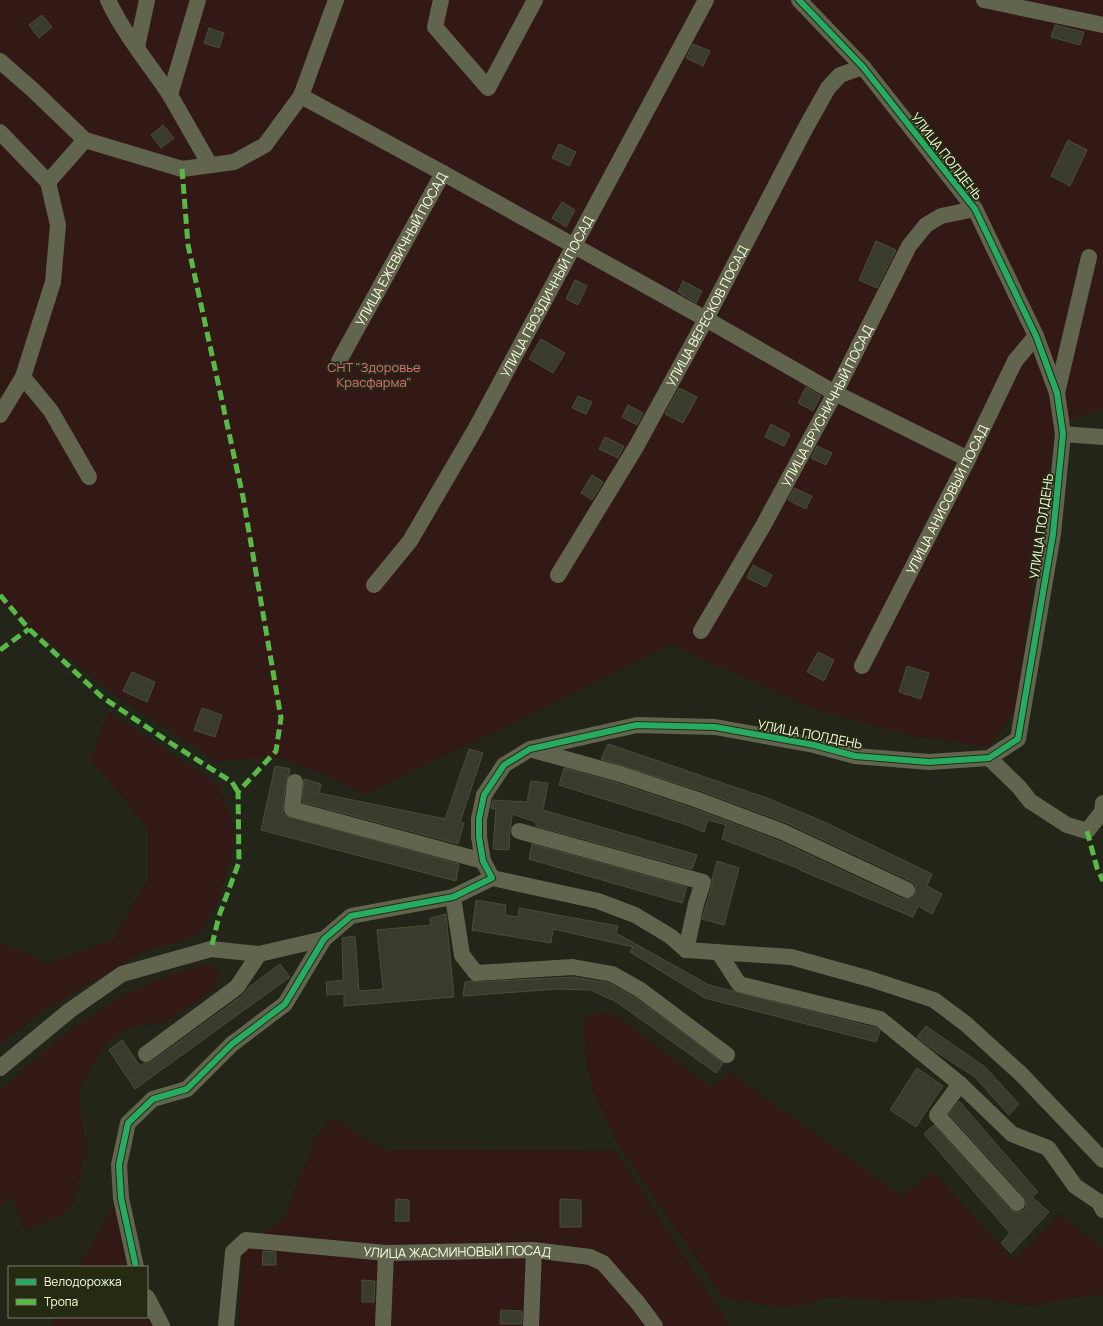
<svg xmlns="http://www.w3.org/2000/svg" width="1103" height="1326" font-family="Manrope,sans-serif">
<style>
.green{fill:#321916}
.building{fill:#393c2d;stroke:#494e3b}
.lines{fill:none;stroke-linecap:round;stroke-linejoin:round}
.minor{stroke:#62654e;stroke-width:16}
.quiet{stroke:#58b947;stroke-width:5;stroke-dasharray:10 5;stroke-linecap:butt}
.cycleway-casing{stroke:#252b12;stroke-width:8}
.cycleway{stroke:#26ab63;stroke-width:6}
.labels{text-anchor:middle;stroke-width:3.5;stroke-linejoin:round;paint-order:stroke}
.street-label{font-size:13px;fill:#f8fede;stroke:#252b12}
.park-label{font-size:13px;fill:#dc6b7f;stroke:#252b12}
</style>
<rect width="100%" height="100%" fill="#222518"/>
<path class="green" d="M 0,0 L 1103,0 L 1103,409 L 1055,425 L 1039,534 L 1016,709 L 989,747 L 913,736 L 815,709 L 672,645 L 365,795 L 324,774 L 278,757 L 216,761 L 118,697 L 0,603 Z
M 108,712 L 219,785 L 234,828 L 234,846 L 219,898 L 199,935 L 144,952 L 41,1012 L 0,1045 L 0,943 L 48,963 L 113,940 L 148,879 L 148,828 L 91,760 Z
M 207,965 L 221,972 L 213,990 L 166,1021 L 132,1028 L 123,1031 L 105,1044 L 79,1091 L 86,1151 L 74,1201 L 62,1216 L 25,1231 L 13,1197 L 0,1206 L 0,1090 L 71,1029 L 122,996 L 167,976 Z
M 595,1013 L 613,1013 L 711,1087 L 729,1072 L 902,1196 L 933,1172 L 1014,1260 L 1059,1214 L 1103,1248 L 1103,1295 L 1078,1297 L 1031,1306 L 968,1297 L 910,1303 L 829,1297 L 788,1309 L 723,1298 L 618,1144 L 593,1092 L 586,1061 L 584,1019 Z
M 331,1118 L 386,1150 L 616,1151 L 730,1326 L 239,1326 L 242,1250 L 285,1217 L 314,1140 Z
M 114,1205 L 127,1267 L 79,1267 Z
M 147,1316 L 154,1326 L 51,1326 L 55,1317 L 147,1317 Z"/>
<path class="building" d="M 42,15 L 52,27 L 39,38 L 29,25 Z
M 1055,25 L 1084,32 L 1080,45 L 1051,37 Z
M 209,28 L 224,33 L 219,48 L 204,43 Z
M 693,44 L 710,51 L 703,66 L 686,58 Z
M 163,125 L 174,138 L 161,148 L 151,135 Z
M 1068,140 L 1087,150 L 1070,186 L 1051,176 Z
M 559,144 L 576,152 L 569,166 L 552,158 Z
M 562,202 L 575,210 L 566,227 L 552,218 Z
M 876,241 L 896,250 L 877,288 L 859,280 Z
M 575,280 L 587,286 L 578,305 L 566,299 Z
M 683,281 L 702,291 L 696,303 L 678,292 Z
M 541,339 L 565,353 L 553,373 L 529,359 Z
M 806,387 L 821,396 L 813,411 L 798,403 Z
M 679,388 L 697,397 L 683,423 L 665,414 Z
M 578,396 L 592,402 L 586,414 L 572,408 Z
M 628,405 L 643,413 L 637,425 L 622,417 Z
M 771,424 L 790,434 L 784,446 L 765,437 Z
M 605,437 L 624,446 L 618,458 L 599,449 Z
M 817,446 L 832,453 L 826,465 L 811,458 Z
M 592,475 L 603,482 L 592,500 L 581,493 Z
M 794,488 L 812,496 L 806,509 L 788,500 Z
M 753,565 L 772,575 L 766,587 L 747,578 Z
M 818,652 L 834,660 L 824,681 L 807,672 Z
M 907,666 L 929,673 L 921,699 L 899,692 Z
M 132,672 L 155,682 L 147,702 L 123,691 Z
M 202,708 L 222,715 L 215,737 L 194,730 Z
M 608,744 L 767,798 L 822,821 L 932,874 L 927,886 L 942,894 L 932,914 L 918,906 L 913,917 L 800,870 L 800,869 L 722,839 L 726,825 L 708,820 L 704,832 L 684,824 L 559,785 L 564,768 L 617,783 L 695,809 L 779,841 L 903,899 L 908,899 L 912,898 L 915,894 L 916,889 L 915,884 L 911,881 L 787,823 L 701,791 L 601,759 Z
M 469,749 L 483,753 L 460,822 L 464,823 L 458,844 L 302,802 L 304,779 L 321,784 L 319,793 L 445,819 Z
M 275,766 L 290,769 L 289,775 L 286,781 L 283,808 L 283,813 L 286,816 L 459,864 L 456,881 L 261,830 Z
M 531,781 L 548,783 L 543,810 L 697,855 L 692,869 L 536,826 L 536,822 L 512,814 L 511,826 L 510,829 L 509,850 L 493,849 L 496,809 L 491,808 L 493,800 L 527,802 Z
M 532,844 L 687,887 L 682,903 L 529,859 Z
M 717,861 L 739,868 L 724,925 L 702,919 L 712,885 L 712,879 Z
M 476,900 L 506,905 L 505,915 L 518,917 L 519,908 L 618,926 L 616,933 L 709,985 L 876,1028 L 880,1031 L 876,1042 L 705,998 L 630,952 L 633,947 L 553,929 L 551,943 L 472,930 Z
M 446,914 L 454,997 L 344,1006 L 344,994 L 327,995 L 326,982 L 343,980 L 342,938 L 355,936 L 359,991 L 383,989 L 377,930 L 431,925 L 430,918 Z
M 280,964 L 290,977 L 135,1089 L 109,1050 L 122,1040 L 140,1066 L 144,1063 L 147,1063 L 151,1062 L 243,995 L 249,987 Z
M 572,977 L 609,983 L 634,997 L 723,1063 L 716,1073 L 615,1001 L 590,990 L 557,989 L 463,996 L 465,982 L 471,981 L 477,982 Z
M 926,1026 L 985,1067 L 1019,1104 L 1009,1115 L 975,1077 L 935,1051 L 917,1037 Z
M 917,1068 L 943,1086 L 916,1127 L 890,1110 Z
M 959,1101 L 1038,1192 L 1032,1197 L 1049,1212 L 1011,1253 L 1001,1243 L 1010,1233 L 924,1134 L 934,1125 L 1010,1209 L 1014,1212 L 1019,1212 L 1024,1210 L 1026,1206 L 1026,1201 L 1024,1197 L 949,1114 Z
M 396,1199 L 409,1200 L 409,1221 L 395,1221 Z
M 560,1199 L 581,1200 L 581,1227 L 560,1227 Z
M 263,1251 L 276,1252 L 276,1265 L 262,1265 Z
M 362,1280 L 375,1281 L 374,1302 L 362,1302 Z
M 501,1310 L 522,1311 L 522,1324 L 500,1324 Z"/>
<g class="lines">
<g class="minor">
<path d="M 108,0 C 124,34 149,64 170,95"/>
<path d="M 198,0 L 170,95 L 210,165"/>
<path d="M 441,0 L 435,27 L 488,88 L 535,0"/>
<path d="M 984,0 L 1103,25"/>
<path d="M 137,47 L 147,0"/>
<path d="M 0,61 L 33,90 L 85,140 L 182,169 L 234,162 L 265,145 L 301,96 L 336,0"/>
<path d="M 301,96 L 443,173 L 706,319 L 835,393 L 968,459"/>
<path d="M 0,132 L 48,182 L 58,225 L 53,282 L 23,377 L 0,415"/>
<path d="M 48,182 L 85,140"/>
<path id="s1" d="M 339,361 L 443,173"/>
<path d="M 23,377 L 51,411 L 89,477"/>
<path d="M 1057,393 L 1089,257"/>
<path d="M 1063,434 L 1103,437"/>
<path id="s2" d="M 558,575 L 636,447 L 706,319 L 805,129 L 828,88 L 840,75 L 863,67"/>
<path id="s3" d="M 374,585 L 410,541 L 476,428 L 706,0"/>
<path id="s4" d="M 701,631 L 763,526 L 835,393 L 909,246 L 926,225 L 941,216 L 975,209"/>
<path id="s5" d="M 862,666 L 968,459 L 1015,361 L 1036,336"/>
<path d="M 533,750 L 620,774 L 698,800 L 783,832 L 907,890"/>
<path d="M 989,758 L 1019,787 L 1030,801 L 1067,825 L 1087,831 L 1102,812 L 1103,803"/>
<path d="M 295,782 L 292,809 L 483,861"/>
<path d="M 519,831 L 703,882 L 696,904 L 686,950"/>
<path d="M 492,878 L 483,861 L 479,837 L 479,819 L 484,795 L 504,765 L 530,749 L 637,725 L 715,727 L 814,745 L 855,756 L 929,762 L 989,758 L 1018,739 L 1053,534 L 1063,434 L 1057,393 L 1036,336 L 975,209 L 863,67 L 799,0"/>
<path d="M 492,878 L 598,901 L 635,915 L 670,936 L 686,950 L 791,957 L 870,979 L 934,1000 L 966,1024 L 1021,1074 L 1103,1160"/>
<path d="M 453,897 L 462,955 L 476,973 L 573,967 L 612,974 L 639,989 L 727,1055"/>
<path d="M 719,953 L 739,984 L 880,1019 L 960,1084 L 1012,1134 L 1048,1148 L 1075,1186 L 1099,1202 L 1103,1210"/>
<path d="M 146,1054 L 237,987 L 259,954"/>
<path d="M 0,1068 L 69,1011 L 122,974 L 211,949 L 259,954 L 324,939"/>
<path d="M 960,1084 L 937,1115 L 1017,1203"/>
<path d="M 136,1267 L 121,1198 L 119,1165 L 128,1123 L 153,1099 L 187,1089 L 232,1044 L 285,1004 L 324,939 L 351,916 L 453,897 L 492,878"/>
<path d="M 147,1297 L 162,1326"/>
<path id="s6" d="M 226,1326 L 233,1252 L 246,1240 L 386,1253 L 534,1250 L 590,1257 L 603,1263 L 638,1303 L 655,1326"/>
<path d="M 383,1326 L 386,1253"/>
<path d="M 531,1326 L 534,1250"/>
</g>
<path class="quiet" d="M 182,169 L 188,245 L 243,497 L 281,718 L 276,751 L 238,792 L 239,862 L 219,916 L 211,949
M 0,595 L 29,629 L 102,697 L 169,742 L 232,782 L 238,792
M 0,650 L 29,629
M 1087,831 L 1097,868 L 1103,881"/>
<defs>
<path id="cycleway" d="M 136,1267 L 121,1198 L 119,1165 L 128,1123 L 153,1099 L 187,1089 L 232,1044 L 285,1004 L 324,939 L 351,916 L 453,897 L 492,878 L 483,861 L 479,837 L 479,819 L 484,795 L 504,765 L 530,749 L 637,725 L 715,727 L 814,745 L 855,756 L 929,762 L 989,758 L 1018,739 L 1053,534 L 1063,434 L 1057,393 L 1036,336 L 975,209 L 863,67 L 799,0"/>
</defs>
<use href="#cycleway" class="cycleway-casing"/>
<use href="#cycleway" class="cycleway"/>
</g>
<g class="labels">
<g class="street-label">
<text transform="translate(947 156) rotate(52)" y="5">УЛИЦА ПОЛДЕНЬ</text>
<text dy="5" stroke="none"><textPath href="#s1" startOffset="128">УЛИЦА ЕЖЕВИЧНЫЙ ПОСАД</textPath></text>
<text dy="5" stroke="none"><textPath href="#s3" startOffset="337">УЛИЦА ГВОЗДИЧНЫЙ ПОСАД</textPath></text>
<text dy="5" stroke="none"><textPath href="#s2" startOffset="299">УЛИЦА ВЕРЕСКОВ ПОСАД</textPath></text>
<text dy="5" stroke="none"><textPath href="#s4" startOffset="258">УЛИЦА БРУСНИЧНЫЙ ПОСАД</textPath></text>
<text dy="5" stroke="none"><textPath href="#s5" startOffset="187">УЛИЦА АНИСОВЫЙ ПОСАД</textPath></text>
<text transform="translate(1041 526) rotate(-82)" y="5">УЛИЦА ПОЛДЕНЬ</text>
<text transform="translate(810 734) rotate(11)" y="5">УЛИЦА ПОЛДЕНЬ</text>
<text dy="5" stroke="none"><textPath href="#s6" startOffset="304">УЛИЦА ЖАСМИНОВЫЙ ПОСАД</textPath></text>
</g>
<g class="park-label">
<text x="374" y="372">СНТ "Здоровье<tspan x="374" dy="15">Красфарма"</tspan></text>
</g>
</g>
<rect x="8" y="1266" width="140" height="52" fill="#252b12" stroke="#797f64"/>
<rect x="16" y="1279" width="20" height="6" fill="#26ab63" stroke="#797f64"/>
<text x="44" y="1286" font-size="12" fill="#f8fede">Велодорожка</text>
<rect x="16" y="1299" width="20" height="6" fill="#58b947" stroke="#797f64"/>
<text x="44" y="1306" font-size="12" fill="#f8fede">Тропа</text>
</svg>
